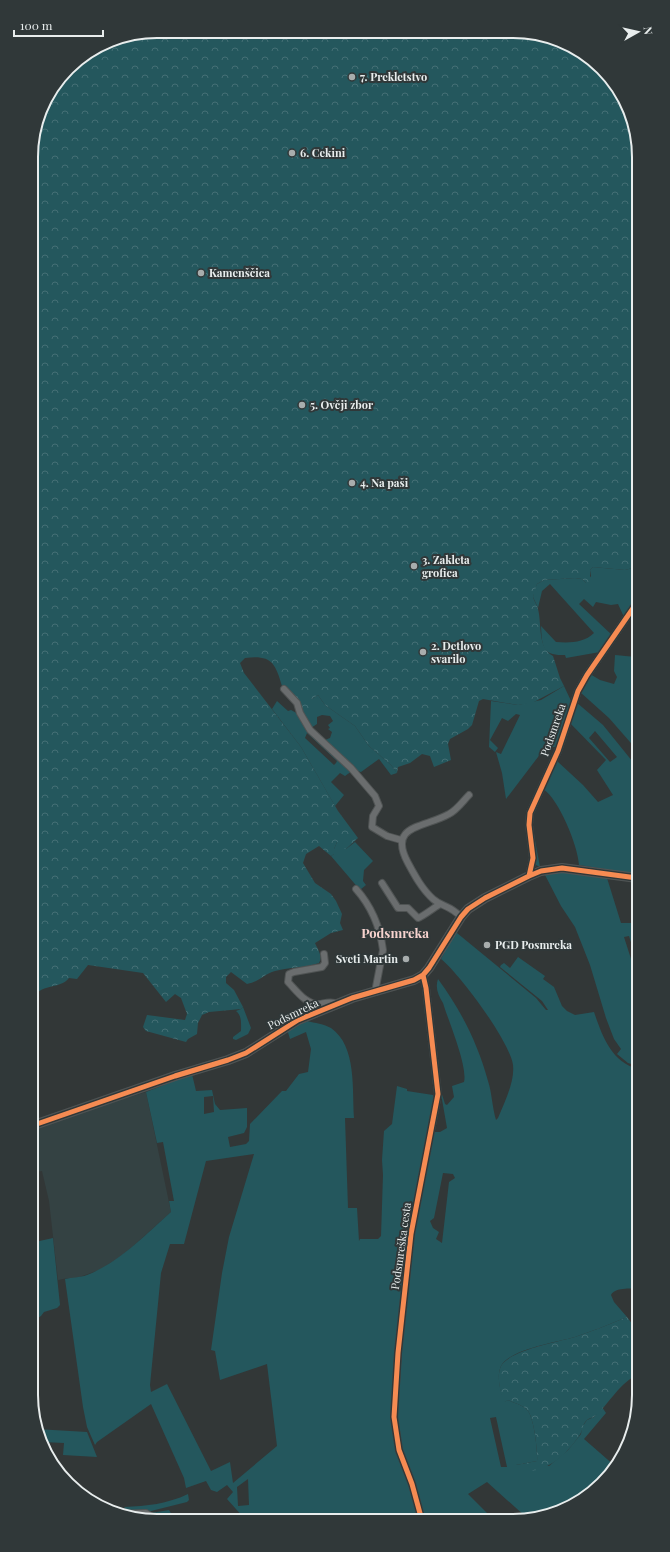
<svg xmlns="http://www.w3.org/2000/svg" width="670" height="1552" font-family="'Playfair Display',serif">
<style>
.built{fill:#344243}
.grass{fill:#24575d;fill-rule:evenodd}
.forest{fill:url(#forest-crowns)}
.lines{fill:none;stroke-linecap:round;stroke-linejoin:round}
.minor-casing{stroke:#505454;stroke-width:8}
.tertiary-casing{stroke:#505454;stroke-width:10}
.minor{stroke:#6a6d6e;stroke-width:6}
.tertiary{stroke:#6a6d6e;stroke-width:8}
.cycleway-casing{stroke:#303839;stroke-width:8}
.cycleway{stroke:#f68b52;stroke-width:5}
.poi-dot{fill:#a8adad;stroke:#303839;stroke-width:1.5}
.labels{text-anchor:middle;stroke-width:4;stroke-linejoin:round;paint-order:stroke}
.poi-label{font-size:11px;font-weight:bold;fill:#e8eded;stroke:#303839;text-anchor:start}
.street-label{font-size:11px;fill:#e8eded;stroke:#303839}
.quarter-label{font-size:13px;font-weight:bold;fill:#f7d3cf;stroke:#303839}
.rim{fill:none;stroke:#e8eded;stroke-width:2}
</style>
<defs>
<pattern id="forest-crowns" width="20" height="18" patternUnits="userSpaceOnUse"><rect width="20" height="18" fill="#24575d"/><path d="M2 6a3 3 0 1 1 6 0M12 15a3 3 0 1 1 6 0" fill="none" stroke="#446f75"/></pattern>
</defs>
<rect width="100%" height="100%" fill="#323737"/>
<path class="built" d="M 146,1092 L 171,1212 L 121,1257 L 99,1270 L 74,1279 L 68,1278 L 58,1280 L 49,1201 L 42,1171 L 36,1172 L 34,1165 L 34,1127 Z"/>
<path class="grass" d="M 593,567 L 625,570 L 636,567 L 636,583 L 631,587 L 633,590 L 636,590 L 636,601 L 624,617 L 618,604 L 611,605 L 596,602 L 593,607 L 584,599 L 579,604 L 613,636 L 600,652 L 566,658 L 565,655 C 542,656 542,646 541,626 L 556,642 C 569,643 584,643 594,633 L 550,584 L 542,591 L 538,608 L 533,597 L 534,591 L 537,584 L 544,580 L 575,578 L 582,579 L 586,583 L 591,576 L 590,570 Z
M 615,655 L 636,657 L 637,711 L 631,711 L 637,717 L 637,750 L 609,718 L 580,692 L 590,674 L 600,680 L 614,684 L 617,677 L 614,671 Z
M 564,686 L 572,703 L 557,747 L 552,747 L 545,743 L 538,757 L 506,799 L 502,773 L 496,752 L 501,754 L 520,715 L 516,714 L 508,721 L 502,718 L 490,740 L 498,748 L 495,752 L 489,747 L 491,701 L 518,705 L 541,700 Z
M 318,695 L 325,705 L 355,726 L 369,746 L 391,765 L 397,773 L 391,775 L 379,759 L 361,772 L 357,771 L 325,740 L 330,738 L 332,732 L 328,729 L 330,728 L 328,725 L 333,721 L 330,716 L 322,715 L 317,717 L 317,724 L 311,728 L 306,721 C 307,713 311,708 312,699 Z
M 277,701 L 288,711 L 291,710 L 300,715 L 352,771 L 345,776 L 340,773 L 331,782 L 344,795 L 335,806 L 301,747 L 272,709 ZM 307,733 L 337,761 L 336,763 L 334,765 L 305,738 Z
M 576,702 L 603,725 L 637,767 L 637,874 L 579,865 C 578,846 559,799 543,789 L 557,761 L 583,785 L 598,802 L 613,795 L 597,770 L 606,760 L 569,722 ZM 595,731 L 617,757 L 610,762 L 589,738 Z
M 531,824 L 532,824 L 540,867 L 536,865 Z
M 337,842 L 342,842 L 346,849 L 355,842 L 373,861 L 364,870 L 363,881 L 366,885 L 360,890 L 331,856 L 334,854 L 334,849 Z
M 563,871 L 607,878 L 621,923 L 637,923 L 637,961 L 629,936 L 624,937 L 632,962 L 637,961 L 638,1066 L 628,1063 L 617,1054 L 621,1049 L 614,1039 L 606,1018 L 590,965 L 575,927 L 561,906 L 545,875 Z
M 457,933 L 536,998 L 546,1010 L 548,1010 L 542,1001 L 500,967 L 501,965 L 504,963 L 510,968 L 518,957 L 545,976 L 543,979 L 554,987 L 562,1006 L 567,1011 L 575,1015 L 594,1012 C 602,1035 611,1062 638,1069 L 638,1288 C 630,1289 615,1287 611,1295 L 614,1302 L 627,1317 C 610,1324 593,1331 575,1337 C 558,1342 510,1349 501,1366 C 496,1377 501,1392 504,1402 L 508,1400 C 514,1403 523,1405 527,1410 C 534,1416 538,1452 537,1461 L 516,1465 L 549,1466 L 568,1450 L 581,1434 L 582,1427 L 587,1420 L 594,1417 L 602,1407 L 606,1413 L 584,1439 L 615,1466 C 602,1487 570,1512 545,1517 C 539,1518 532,1517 526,1517 L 487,1482 L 468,1494 L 491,1517 L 424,1517 L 409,1467 L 400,1449 L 397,1419 L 406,1296 L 413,1234 L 433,1132 L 440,1132 L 447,1128 L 440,1088 L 445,1104 L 447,1105 L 454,1097 L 452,1086 L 464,1082 C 468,1066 448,1020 443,1003 C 438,995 435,988 438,979 C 461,1010 478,1044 488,1081 C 492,1093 492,1107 496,1120 L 498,1118 C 504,1103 515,1082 513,1065 C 510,1042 460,974 441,959 L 454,934 ZM 443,1173 L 453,1174 L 455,1178 L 449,1182 L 442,1243 L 436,1239 L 439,1232 L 433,1228 L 430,1221 L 434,1218 ZM 496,1417 L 507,1467 L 501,1467 L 490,1418 Z
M 243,1007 L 251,1028 L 248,1034 L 236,1040 L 233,1039 L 233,1037 L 241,1031 C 241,1023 242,1016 236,1011 L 241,1009 Z
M 307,1021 C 315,1023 324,1024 331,1028 C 357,1046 352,1090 354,1118 L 345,1118 L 348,1208 L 357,1208 L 359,1241 L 360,1239 L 378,1239 L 381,1236 L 383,1175 L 382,1160 L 384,1131 L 392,1124 L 397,1086 L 407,1089 L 407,1091 L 433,1095 L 434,1105 L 409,1233 L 400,1306 L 392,1419 L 396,1449 L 410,1487 L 418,1517 L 244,1518 L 227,1499 L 233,1492 L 227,1485 L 217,1492 L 211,1490 L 206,1481 L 186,1488 L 184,1478 L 151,1404 L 97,1442 L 95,1445 L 87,1427 L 83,1407 L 65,1279 C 72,1277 79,1278 87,1275 C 120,1262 145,1235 171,1212 L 169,1201 L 174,1201 L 163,1142 L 157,1143 L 146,1092 L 192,1074 L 196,1091 L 212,1090 L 215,1104 L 220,1110 L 247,1108 L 247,1127 L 244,1133 L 228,1137 L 230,1147 L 246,1144 L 249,1141 L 250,1124 L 282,1091 L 286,1091 L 299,1074 L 308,1072 L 311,1049 L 306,1032 L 290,1039 L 287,1029 ZM 213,1096 L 214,1112 L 204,1114 L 204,1097 ZM 254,1154 L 229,1237 L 222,1273 L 211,1350 L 215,1351 L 220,1380 L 267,1364 L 277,1446 L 233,1483 L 230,1462 L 211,1471 L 167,1384 L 151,1392 L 150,1385 L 161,1273 L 170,1244 L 184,1244 L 206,1161 ZM 248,1479 L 249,1505 L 238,1506 L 237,1487 Z
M 53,1238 L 60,1305 L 57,1308 L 44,1312 L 41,1316 L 35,1320 L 35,1242 Z
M 36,1429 L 87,1432 L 97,1457 L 63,1455 L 64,1443 L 43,1442 Z
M 188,1494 L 189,1500 L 187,1502 L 151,1511 L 127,1510 L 124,1507 C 147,1506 167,1504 188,1494 Z
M 169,1510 L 174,1518 L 158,1519 L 151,1513 Z"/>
<path class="forest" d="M 157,31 L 538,33 L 569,44 L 602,68 L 635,124 L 636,567 L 625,570 L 593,567 L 590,570 L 590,583 L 586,583 L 582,579 L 575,578 L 544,580 L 537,584 L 533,597 C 534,601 537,605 538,609 C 542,624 537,647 553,656 L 560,678 L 564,686 L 532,703 L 518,705 L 483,699 L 479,701 L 472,725 L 468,729 L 450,739 L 448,744 L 451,760 L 434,767 L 430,756 L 422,754 L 410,763 L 398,767 L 397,773 L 391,765 L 369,746 L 355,726 L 325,705 L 318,695 L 312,699 L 312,706 L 306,721 L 287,687 L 282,686 C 275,662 271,655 245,658 L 240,663 L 244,673 L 301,747 L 338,811 L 358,838 L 346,849 L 344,849 L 342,843 L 337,842 L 334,849 L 334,854 L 331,856 L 319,846 L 306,854 L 303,863 L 315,883 L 331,894 L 336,901 L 342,914 L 340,923 L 343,930 L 331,933 L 315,943 C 318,950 323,956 319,963 C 305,968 290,967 275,971 C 264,974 261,981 247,984 L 231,972 L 226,977 L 226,983 L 234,990 L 243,1007 L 241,1009 L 209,1012 L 202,1015 L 198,1023 L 197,1034 L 188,1039 L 186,1042 L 146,1031 L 143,1027 L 147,1015 L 185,1020 L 187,1014 L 181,998 L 175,994 L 166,1002 L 143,973 L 88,965 L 77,979 L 69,978 C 60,990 38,983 34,999 L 31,148 L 44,101 L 74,62 L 109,40 Z
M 627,1317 L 639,1333 L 639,1374 C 619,1383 610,1403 595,1416 C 593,1418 589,1418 587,1420 C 582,1424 583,1431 579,1436 C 566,1455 544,1476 519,1470 L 516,1465 L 537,1461 C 538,1452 534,1416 527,1410 C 523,1405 514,1403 508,1400 L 503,1403 C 501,1392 496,1377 501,1366 C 510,1350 558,1342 575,1337 C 593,1331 610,1324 627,1317 Z"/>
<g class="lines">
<defs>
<path id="minor" d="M 284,689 L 297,703 L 300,713 L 310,730 L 351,768 L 375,796 L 379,806 L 373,816 L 372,827 L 387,836 L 401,840
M 529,876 L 533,858 L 529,825 L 530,813 L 558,751 L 578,691 L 587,675 L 636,604
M 382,883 L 398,908 L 408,908 L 418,918 C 422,917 435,907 440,904
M 356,889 C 372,907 380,927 383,950 L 375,992
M 461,917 C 450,905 442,907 433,899 C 422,889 415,876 408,863 C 387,824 425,828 449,814 C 457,810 463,801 469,795
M 324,954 L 325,963 L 322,967 L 294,972 L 289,974 L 288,982 C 296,990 306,1005 319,1004 C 326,1003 331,1001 338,1004
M 119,1514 L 146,1513 L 155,1519
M 421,1517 L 412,1484 L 399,1450 L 394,1417 L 398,1353 L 411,1234 L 438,1094 L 426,988 L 423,975"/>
<path id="tertiary" d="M 34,1125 L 175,1076 L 228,1060 L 246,1053 L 298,1020 L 352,998 L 414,980 L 423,975 L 429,968 L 461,917 L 468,909 L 485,898 L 529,876 L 541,871 L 562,868 L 637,878"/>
</defs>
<use href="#minor" class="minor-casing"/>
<use href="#tertiary" class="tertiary-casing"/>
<use href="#minor" class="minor"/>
<use href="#tertiary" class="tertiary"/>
<defs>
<path id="cycleway" d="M 529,876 L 533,858 L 529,825 L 530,813 L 558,751 L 578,691 L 587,675 L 636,604
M 34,1125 L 175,1076 L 228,1060 L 246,1053 L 298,1020 L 352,998 L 414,980 L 423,975 L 429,968 L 461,917 L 468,909 L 485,898 L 529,876 L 541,871 L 562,868 L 637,878
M 421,1517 L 412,1484 L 399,1450 L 394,1417 L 398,1353 L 411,1234 L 438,1094 L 426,988 L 423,975"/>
</defs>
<use href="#cycleway" class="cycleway-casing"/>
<use href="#cycleway" class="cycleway"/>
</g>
<g class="poi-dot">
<circle cx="352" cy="77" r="4"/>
<circle cx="292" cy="153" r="4"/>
<circle cx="201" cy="273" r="4"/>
<circle cx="302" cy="405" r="4"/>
<circle cx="352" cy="483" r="4"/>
<circle cx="414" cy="566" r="4"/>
<circle cx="423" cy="652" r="4"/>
<circle cx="487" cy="945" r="4"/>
<circle cx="406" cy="959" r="4"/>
</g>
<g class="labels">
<g class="poi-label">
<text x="360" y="81">7. Prekletstvo</text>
<text x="300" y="157">6. Cekini</text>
<text x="209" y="277">Kamenščica</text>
<text x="310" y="409">5. Ovčji zbor</text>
<text x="360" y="487">4. Na paši</text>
<text x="422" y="564">3. Zakleta<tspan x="422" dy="13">grofica</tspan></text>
<text x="431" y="650">2. Detlovo<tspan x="431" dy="13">svarilo</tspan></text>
<text x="495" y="949">PGD Posmreka</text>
<text x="398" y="963" text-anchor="end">Sveti Martin</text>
</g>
<g class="street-label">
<text transform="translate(553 730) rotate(-71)" y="4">Podsmreka</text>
<text transform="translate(293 1014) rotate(-26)" y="4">Podsmreka</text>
<text transform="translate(401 1246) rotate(-82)" y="4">Podsmreška cesta</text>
</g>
<g class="quarter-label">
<text x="395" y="938">Podsmreka</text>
</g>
</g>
<path d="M0 0H670V1552H0ZM157 38H513A119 119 0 0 1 632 157V1395A119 119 0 0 1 513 1514H157A119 119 0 0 1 38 1395V157A119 119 0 0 1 157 38Z" fill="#303839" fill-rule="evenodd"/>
<path class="rim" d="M157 38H513A119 119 0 0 1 632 157V1395A119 119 0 0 1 513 1514H157A119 119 0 0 1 38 1395V157A119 119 0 0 1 157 38Z"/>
<g transform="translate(638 32) rotate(82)" stroke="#303839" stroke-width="3" paint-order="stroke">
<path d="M0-3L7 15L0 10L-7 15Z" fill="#e8eded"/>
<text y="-6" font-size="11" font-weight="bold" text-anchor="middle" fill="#e8eded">N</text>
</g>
<path d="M14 30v6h89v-6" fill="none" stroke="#e8eded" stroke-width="2"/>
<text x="20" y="30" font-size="12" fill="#e8eded" stroke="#303839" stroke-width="3" paint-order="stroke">100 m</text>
</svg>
